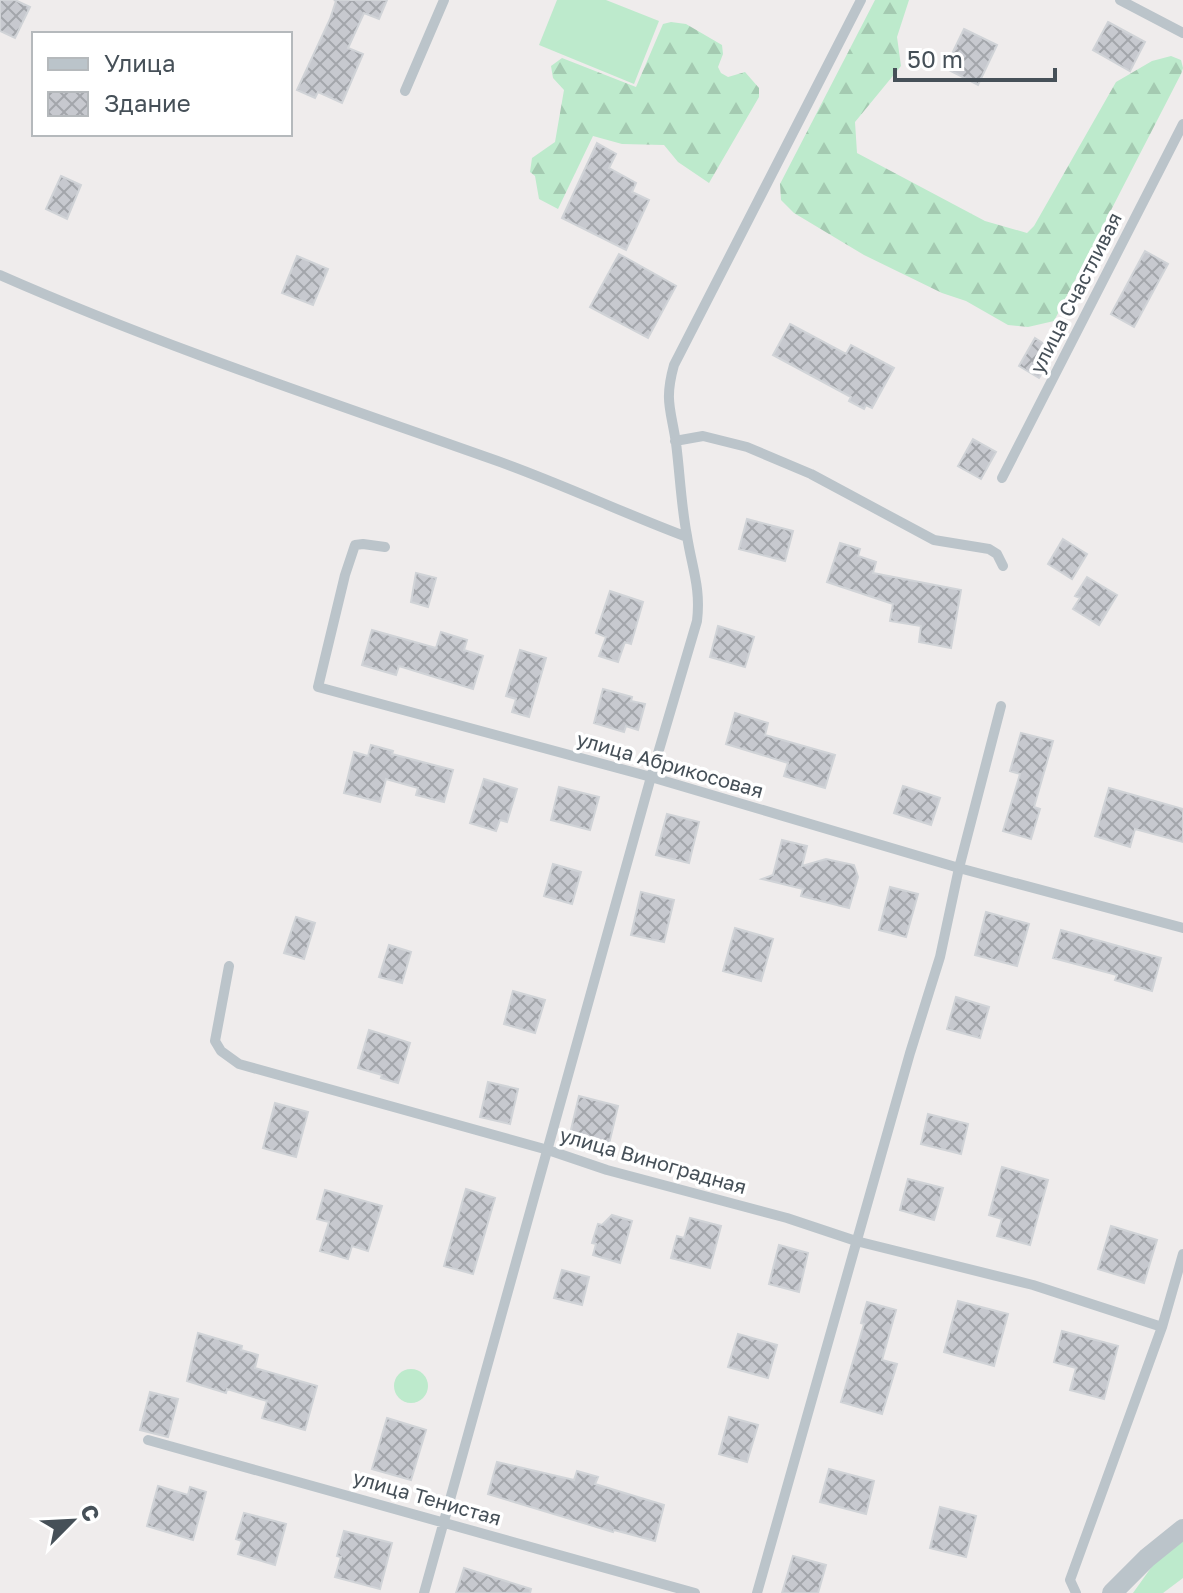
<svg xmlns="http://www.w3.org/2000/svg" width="1183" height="1593" font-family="'Golos Text',sans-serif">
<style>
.grass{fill:#bdeacc}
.forest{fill:url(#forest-firs)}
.building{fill:url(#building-cross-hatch);stroke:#d0d3d7;stroke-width:2}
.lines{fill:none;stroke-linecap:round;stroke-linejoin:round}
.service{stroke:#bbc4ca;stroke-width:10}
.minor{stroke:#bbc4ca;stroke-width:20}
.labels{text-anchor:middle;stroke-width:7;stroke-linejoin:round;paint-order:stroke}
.street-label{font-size:20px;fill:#465058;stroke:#fff}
</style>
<defs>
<pattern id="forest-firs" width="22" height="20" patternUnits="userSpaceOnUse" patternTransform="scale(2)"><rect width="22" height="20" fill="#bdeacc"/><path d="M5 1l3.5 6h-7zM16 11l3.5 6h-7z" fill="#a4cab1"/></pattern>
<pattern id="building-cross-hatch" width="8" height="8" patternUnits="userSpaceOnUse" patternTransform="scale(2)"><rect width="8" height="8" fill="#c7c9cf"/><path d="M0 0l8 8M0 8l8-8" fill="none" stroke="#a3a6ab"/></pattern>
</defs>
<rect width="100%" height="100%" fill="#efecec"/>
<path class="grass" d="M 557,0 L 606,0 L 659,21 L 634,84 L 539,45 Z
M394 1386a17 17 0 1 1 34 0a17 17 0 1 1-34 0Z
M 1183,1523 L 1183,1578 L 1163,1593 L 1133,1593 Z"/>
<path class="forest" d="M 875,0 L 909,0 L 897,37 L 901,66 L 855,122 L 857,153 L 985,221 L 1027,233 L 1034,226 L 1116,82 L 1152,61 L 1171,56 L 1181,60 L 1183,68 L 1181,74 L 1054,321 L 1028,327 L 1008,325 L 966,301 L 942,293 L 864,255 L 794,213 L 781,200 L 780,184 Z
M 671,22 L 686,24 L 722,45 L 723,54 L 718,67 L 721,73 L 728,77 L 745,72 L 759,88 L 759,97 L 709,183 L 678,162 L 664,145 L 622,144 L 593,136 L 558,209 L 539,199 L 535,176 L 530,172 L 532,158 L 555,142 L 564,90 L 553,78 L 551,66 L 562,58 L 636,87 L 663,24 Z"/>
<path class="building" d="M 0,0 L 15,0 L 30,7 L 15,38 L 0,31 Z
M 334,0 L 387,0 L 379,19 L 364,13 L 348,48 L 363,54 L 342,103 L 318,92 L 315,98 L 297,90 L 330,19 L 336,1 Z
M 1108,22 L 1145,42 L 1130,71 L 1093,50 Z
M 964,29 L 997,45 L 978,85 L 945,68 Z
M 597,143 L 616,154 L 609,168 L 636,183 L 632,192 L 649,200 L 626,250 L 562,218 Z
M 61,176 L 81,185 L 67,219 L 46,209 Z
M 1145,251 L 1168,264 L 1134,327 L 1111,314 Z
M 619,254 L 676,286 L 648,338 L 590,307 Z
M 297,256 L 328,269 L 313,305 L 282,293 Z
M 790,324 L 846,354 L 851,345 L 894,368 L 872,408 L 866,405 L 864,409 L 849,401 L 851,397 L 773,355 Z
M 1035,338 L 1055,351 L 1039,378 L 1019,366 Z
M 973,439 L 996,452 L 981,479 L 958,466 Z
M 747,519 L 793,531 L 785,561 L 739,549 Z
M 1063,539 L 1087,554 L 1072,579 L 1048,564 Z
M 840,543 L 860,549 L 858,556 L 876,562 L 873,573 L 961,590 L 951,648 L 919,642 L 921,626 L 890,621 L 893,604 L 827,582 Z
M 416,573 L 436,578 L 428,607 L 411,602 Z
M 1087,577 L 1117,595 L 1099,625 L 1073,609 L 1080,598 L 1075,596 Z
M 610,591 L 643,602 L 631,644 L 625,642 L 618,662 L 599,656 L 606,637 L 596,633 Z
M 718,626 L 754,637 L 745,667 L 710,657 Z
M 372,630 L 436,648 L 441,632 L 467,640 L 464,650 L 483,656 L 473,689 L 399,666 L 396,675 L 362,665 Z
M 520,650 L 546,658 L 529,717 L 512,712 L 516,699 L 506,696 Z
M 603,689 L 632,697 L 631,701 L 645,704 L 638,730 L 626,726 L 624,732 L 594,723 Z
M 735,713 L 768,723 L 765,735 L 835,755 L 825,788 L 784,776 L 788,763 L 726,744 Z
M 1021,733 L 1053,741 L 1034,807 L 1040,809 L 1031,839 L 1003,831 L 1020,774 L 1010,771 Z
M 371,745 L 393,751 L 392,754 L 453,770 L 444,802 L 416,795 L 418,788 L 386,779 L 380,802 L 344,793 L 354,752 L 368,756 Z
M 484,779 L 517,789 L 507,822 L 500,820 L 496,831 L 470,823 Z
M 903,786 L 940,798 L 931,825 L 894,813 Z
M 559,787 L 599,797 L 590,830 L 551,820 Z
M 1109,788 L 1183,809 L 1183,842 L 1135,829 L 1130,847 L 1095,836 Z
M 667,814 L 699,822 L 689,863 L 656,855 Z
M 782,840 L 807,846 L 802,866 L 826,859 L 854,865 L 858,877 L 849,908 L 801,896 L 803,889 L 762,879 L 773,875 Z
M 553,864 L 581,872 L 572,904 L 544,896 Z
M 890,887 L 918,894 L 906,937 L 879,930 Z
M 641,892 L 674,900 L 664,942 L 631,935 Z
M 986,912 L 1029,924 L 1017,966 L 975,955 Z
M 296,917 L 315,923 L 304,959 L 284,953 Z
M 735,928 L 773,939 L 761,981 L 723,971 Z
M 1061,930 L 1161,958 L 1152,991 L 1115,980 L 1117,975 L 1053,958 Z
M 389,945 L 411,952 L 402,983 L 379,977 Z
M 513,991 L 545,1000 L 535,1033 L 504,1024 Z
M 956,997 L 989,1007 L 980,1038 L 947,1029 Z
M 369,1030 L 410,1043 L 398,1083 L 381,1078 L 382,1075 L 358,1068 Z
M 488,1082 L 518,1089 L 510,1124 L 480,1117 Z
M 579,1096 L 618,1106 L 609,1144 L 570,1134 Z
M 275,1103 L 308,1112 L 296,1157 L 263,1148 Z
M 928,1114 L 968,1124 L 961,1154 L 921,1144 Z
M 1002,1167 L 1048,1180 L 1030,1245 L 997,1236 L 1002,1219 L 989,1215 Z
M 908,1179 L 943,1188 L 934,1220 L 900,1210 Z
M 466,1189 L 495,1198 L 473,1274 L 444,1266 Z
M 325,1190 L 382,1206 L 368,1251 L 352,1246 L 348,1259 L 320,1251 L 329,1222 L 317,1219 Z
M 612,1215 L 632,1221 L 620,1263 L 593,1255 L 596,1244 L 592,1243 L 598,1224 L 602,1225 Z
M 690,1218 L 721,1226 L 710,1268 L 671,1258 L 677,1236 L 684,1238 Z
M 1111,1226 L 1157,1240 L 1144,1283 L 1098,1269 Z
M 779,1245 L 808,1253 L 799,1292 L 769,1284 Z
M 562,1270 L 589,1277 L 582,1305 L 554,1298 Z
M 958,1301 L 1008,1314 L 994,1366 L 944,1352 Z
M 867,1302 L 896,1310 L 882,1360 L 897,1364 L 882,1414 L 841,1402 L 864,1324 L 861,1323 Z
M 1062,1331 L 1118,1346 L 1104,1399 L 1070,1390 L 1076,1368 L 1054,1362 Z
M 198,1333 L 242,1346 L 241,1350 L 258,1355 L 255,1368 L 317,1386 L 305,1430 L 262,1418 L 267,1401 L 227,1389 L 226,1393 L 187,1381 Z
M 738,1334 L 777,1345 L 768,1378 L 728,1367 Z
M 150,1392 L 178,1399 L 168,1437 L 140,1430 Z
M 729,1417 L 758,1425 L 747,1462 L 719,1454 Z
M 387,1418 L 426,1430 L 411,1480 L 372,1469 Z
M 497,1462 L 574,1480 L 577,1471 L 598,1477 L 595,1484 L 664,1505 L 655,1541 L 614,1530 L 613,1532 L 488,1494 Z
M 829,1469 L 874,1481 L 866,1514 L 820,1502 Z
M 158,1486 L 188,1495 L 190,1487 L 206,1492 L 193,1540 L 147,1526 Z
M 940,1507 L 976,1516 L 966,1557 L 930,1548 Z
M 244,1513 L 286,1524 L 275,1565 L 238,1554 L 242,1541 L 236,1539 Z
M 344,1531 L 392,1543 L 380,1589 L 335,1577 L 341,1557 L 337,1556 Z
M 793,1556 L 826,1565 L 818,1593 L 782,1593 Z
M 464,1568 L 531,1589 L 530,1593 L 456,1593 Z"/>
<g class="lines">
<path class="service" d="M 1120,0 L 1183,33
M 405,91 L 444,0
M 0,275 C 159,345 325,400 489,458 C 556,481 620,512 687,537
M 675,441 L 703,436 L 747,447 L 811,474 L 934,540 L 989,549 L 997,554 L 1003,566
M 1002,478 L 1183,124
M 385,547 L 363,544 L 355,545 L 345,575 L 318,687 L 651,777 L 959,868 L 1183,928
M 229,966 L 215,1041 L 221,1051 L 239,1064 L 548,1150 L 607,1170 L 787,1218 L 856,1241 L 1033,1285 L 1162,1327
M 148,1440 L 695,1593
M 424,1593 L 651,777 L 697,621 C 701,588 692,568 687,536 C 681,505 680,474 676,443 C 671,409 664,401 674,365 L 861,0
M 757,1593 L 910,1053 L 940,957 L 959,868 L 1001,706
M 1076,1593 L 1070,1580 L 1162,1327 L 1183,1254"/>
<path class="minor" d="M 1112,1593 L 1147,1558 L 1183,1529"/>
</g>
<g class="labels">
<g class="street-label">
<text transform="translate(1076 293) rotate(-63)" y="7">улица Счастливая</text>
<text transform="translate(670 765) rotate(16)" y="7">улица Абрикосовая</text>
<text transform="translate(653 1161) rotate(16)" y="7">улица Виноградная</text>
<text transform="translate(427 1498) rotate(16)" y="7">улица Тенистая</text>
</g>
</g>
<rect x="32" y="32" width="260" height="104" fill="#ffffff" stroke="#b5b9bc" stroke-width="2"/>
<rect x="48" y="58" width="40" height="12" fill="#bbc4ca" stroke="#b5b9bc" stroke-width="2"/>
<text x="104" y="72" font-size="24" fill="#465058">Улица</text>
<rect x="48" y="92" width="40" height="24" fill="url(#building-cross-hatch)" stroke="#b5b9bc" stroke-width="2"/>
<text x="104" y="112" font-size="24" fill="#465058">Здание</text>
<g transform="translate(72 1521) rotate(66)" stroke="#ffffff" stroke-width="6" paint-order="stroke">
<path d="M0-6L14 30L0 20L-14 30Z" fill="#465058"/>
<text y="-12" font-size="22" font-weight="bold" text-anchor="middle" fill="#465058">С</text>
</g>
<path d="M895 68v12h160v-12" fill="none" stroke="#465058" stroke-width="4"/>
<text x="907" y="68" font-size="24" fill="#465058" stroke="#ffffff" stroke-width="6" paint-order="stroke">50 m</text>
</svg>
